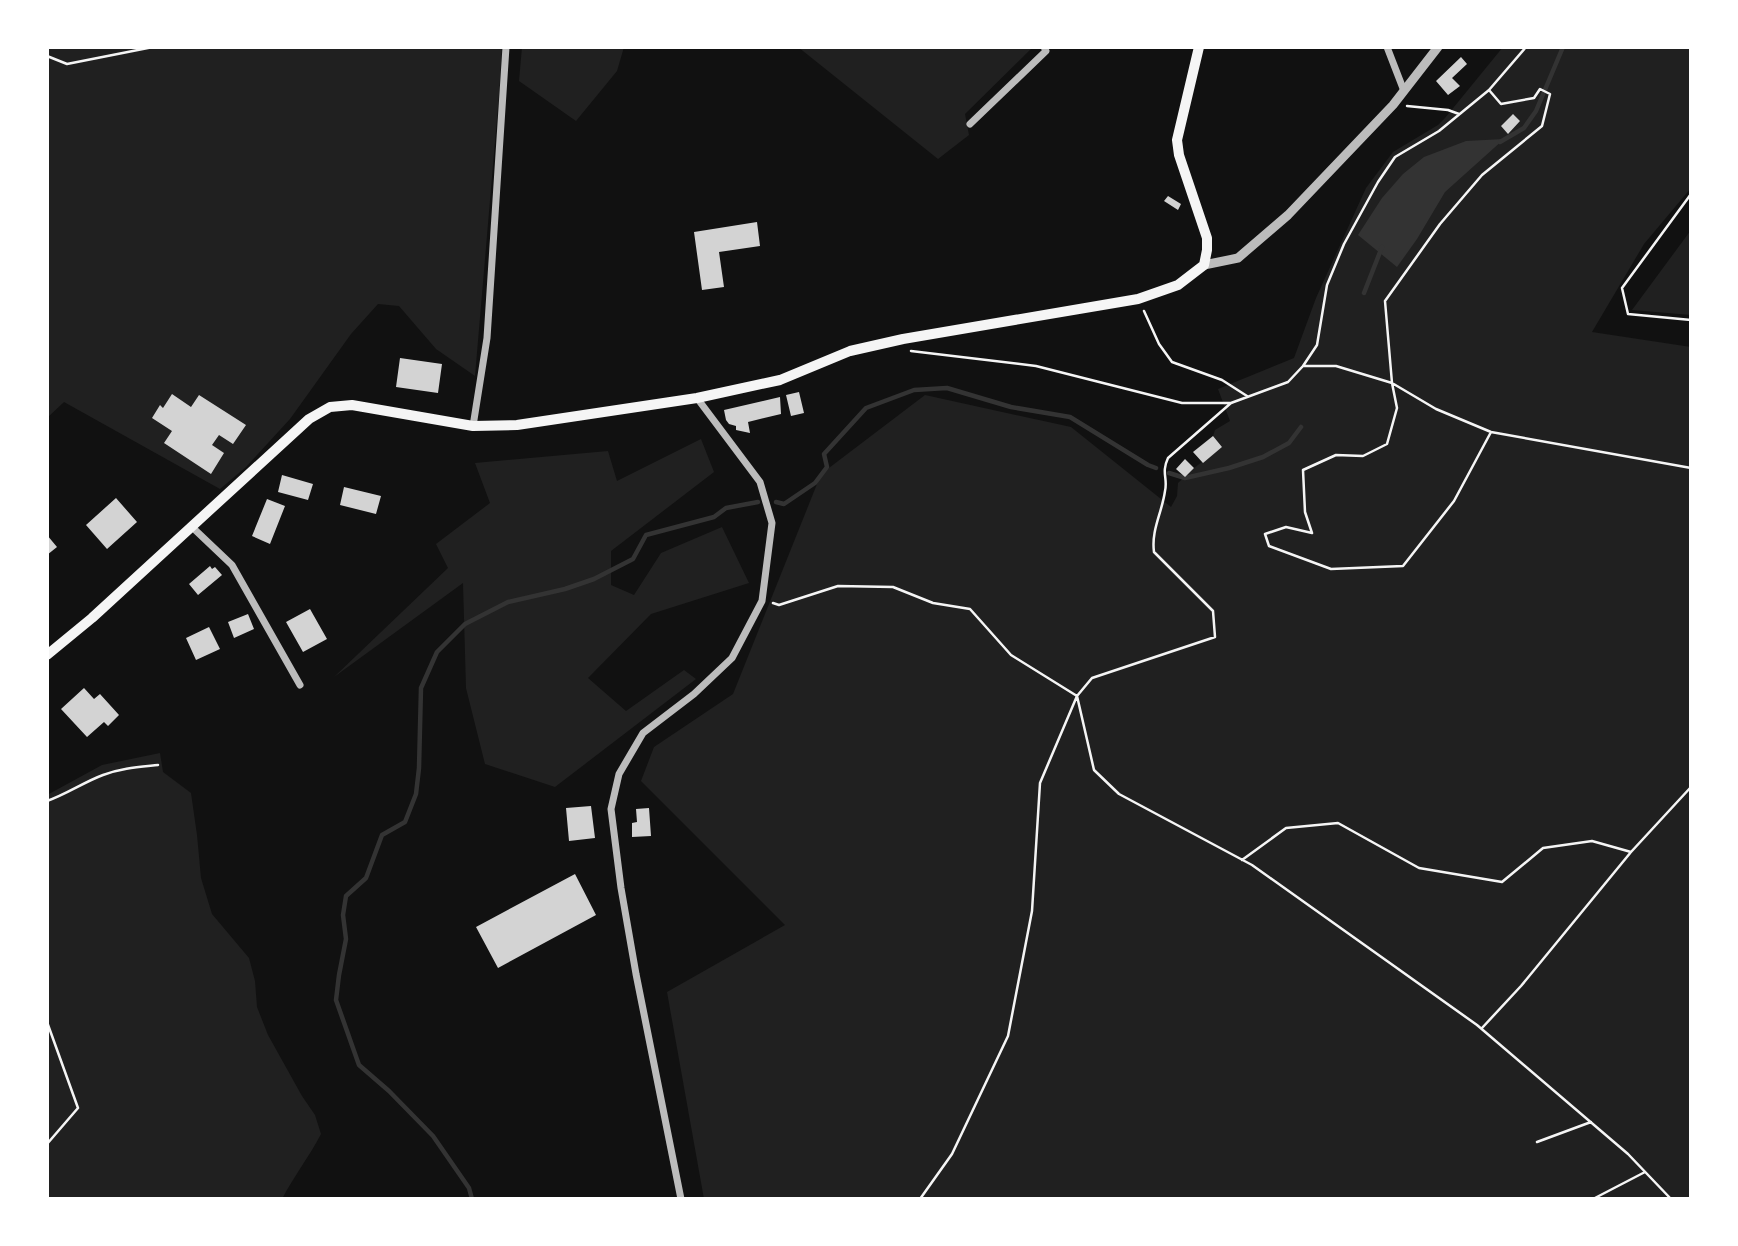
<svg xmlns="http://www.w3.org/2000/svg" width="1738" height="1246" font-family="'Sofia Sans Condensed',sans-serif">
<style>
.green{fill:#202020}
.water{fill:#333}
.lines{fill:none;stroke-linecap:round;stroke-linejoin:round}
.stream{stroke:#333;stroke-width:4.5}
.building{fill:#d3d3d3}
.path{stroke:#f5f5f5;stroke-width:2.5}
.minor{stroke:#bcbcbc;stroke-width:7}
.tertiary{stroke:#bcbcbc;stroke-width:9}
.secondary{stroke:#f5f5f5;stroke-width:10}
</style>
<rect width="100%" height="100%" fill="#111"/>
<path class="green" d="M 47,47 L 502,47 L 499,95 L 475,376 L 436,349 L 399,306 L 378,304 L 351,334 L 290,419 L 246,467 L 220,489 L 64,402 L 47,418 Z
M 522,47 L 624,47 L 617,71 L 576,121 L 519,81 Z
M 798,47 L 1033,47 L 965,114 L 969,135 L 938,159 Z
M 1503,47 L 1691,47 L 1691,188 L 1644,244 L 1592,332 L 1691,347 L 1691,1199 L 704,1199 L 667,992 L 785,925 L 641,781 L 654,747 L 733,694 L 821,474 L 925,395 L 1071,427 L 1171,507 L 1177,496 L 1178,483 L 1194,468 L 1222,447 L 1213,436 L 1215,430 L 1230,421 L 1218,389 L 1294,358 L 1316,298 L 1366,188 L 1393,152 L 1438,125 L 1445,118 Z
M 1691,230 L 1691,315 L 1632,310 Z
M 701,439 L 714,472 L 611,551 L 611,585 L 634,595 L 661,553 L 722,527 L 749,583 L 651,614 L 588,678 L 626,711 L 684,670 L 696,679 L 555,787 L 485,764 L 466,688 L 463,583 L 334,677 L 448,568 L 436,544 L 490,503 L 475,463 L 608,451 L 617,481 Z
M 160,753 L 163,772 L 191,793 L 197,835 L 201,878 L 212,914 L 249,958 L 255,981 L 257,1007 L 268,1035 L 302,1096 L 315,1115 L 321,1134 C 309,1157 294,1176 282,1199 L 47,1199 L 47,795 L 102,765 Z"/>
<path class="water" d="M 1504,139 L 1445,192 L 1417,239 L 1397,267 L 1358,235 L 1382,198 L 1403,174 L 1424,157 L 1466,141 Z"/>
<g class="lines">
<path class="stream" d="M 1500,142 L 1524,128 L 1536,111 L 1563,47
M 1364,293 L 1382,247
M 1169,473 L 1185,478 L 1229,468 L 1263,457 L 1289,443 L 1301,427
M 776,502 L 784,504 L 815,483 L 827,467 L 824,454 L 866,408 L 914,390 L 947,388 L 1011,407 L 1070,417 L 1148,465 L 1156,468
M 472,1199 L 469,1188 L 433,1136 L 389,1091 L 359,1065 L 336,1000 L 339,975 L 346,939 L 343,915 L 346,896 L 366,878 L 382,835 L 405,822 L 416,794 L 419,768 L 421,688 L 437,652 L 465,624 L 508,602 L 565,589 L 594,579 L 633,559 L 646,535 L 714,517 L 726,508 L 758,502"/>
</g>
<path class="building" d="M 1461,57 L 1467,64 L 1452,78 L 1460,86 L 1448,95 L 1436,81 Z
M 1513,114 L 1520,121 L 1508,134 L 1501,126 Z
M 1168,196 L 1181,204 L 1178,210 L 1164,201 Z
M 757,222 L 760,246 L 719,252 L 724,287 L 702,290 L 694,232 Z
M 400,358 L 442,364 L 438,393 L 396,387 Z
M 799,392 L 804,413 L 791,416 L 786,395 Z
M 172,394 L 191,407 L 199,395 L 246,425 L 233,444 L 219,435 L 212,445 L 224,453 L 211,474 L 164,443 L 172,431 L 152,418 L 160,405 L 163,408 Z
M 780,397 L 781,414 L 748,422 L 750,433 L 736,430 L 736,426 L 729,424 L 726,420 L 724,410 Z
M 1213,436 L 1222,447 L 1203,463 L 1193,452 Z
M 1185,459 L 1194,468 L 1185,477 L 1176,469 Z
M 282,475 L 313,484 L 308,500 L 278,492 Z
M 344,487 L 381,496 L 376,514 L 340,505 Z
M 116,498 L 137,522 L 107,549 L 86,525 Z
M 267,499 L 285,506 L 270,544 L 252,536 Z
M 47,535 L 57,547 L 47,555 Z
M 210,566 L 212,569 L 215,567 L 222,575 L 198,595 L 189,584 Z
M 310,609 L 327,639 L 303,652 L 286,622 Z
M 248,614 L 254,629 L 234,638 L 228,622 Z
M 209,627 L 220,649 L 196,660 L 186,638 Z
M 84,688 L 94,699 L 100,694 L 119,715 L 108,726 L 104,722 L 87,737 L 61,709 Z
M 591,806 L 595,838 L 569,841 L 566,808 Z
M 649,808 L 651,836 L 632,837 L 632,823 L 637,822 L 636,809 Z
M 575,874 L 596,915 L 498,968 L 476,927 Z"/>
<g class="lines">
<path class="path" d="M 47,56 L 67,64 L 153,47
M 1489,90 L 1501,104 L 1534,98 L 1540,89 L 1550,94 L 1542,126 L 1482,175 L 1440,224 L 1385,301 L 1392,383 L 1397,408 L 1387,444 L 1363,456 L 1336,455 L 1303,470 L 1305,512 L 1312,533 L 1286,527 L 1265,534 L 1269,546 L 1331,569 L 1403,566 L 1454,501 L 1491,432
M 1407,106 L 1448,110 L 1459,114
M 1691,194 L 1622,288 L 1628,314 L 1691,320
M 1144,311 L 1159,344 L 1172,362 L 1222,380 L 1247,396
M 911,351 L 1036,366 L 1182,403 L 1231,403 L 1288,382 L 1303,366 L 1317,345 L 1327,285 L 1344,244 L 1378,182 L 1395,157 L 1439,131 L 1489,90 L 1526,47
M 1303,366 L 1336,366 L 1392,383 L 1436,409 L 1491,432 L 1691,468
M 773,603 L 779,605 L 838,586 L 893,587 L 933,603 L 970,609 L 1011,655 L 1077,696 L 1094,770 L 1119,794 L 1252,865 L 1477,1025 L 1628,1154 L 1671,1199
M 47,801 C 67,794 84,782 103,775 C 121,768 139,767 158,765
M 1242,860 L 1286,828 L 1338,823 L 1419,868 L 1502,882 L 1543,848 L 1592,841 L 1631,852
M 47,1022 L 78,1108 L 47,1144
M 1482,1028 L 1521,986 L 1631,852 L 1691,787
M 1537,1142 L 1591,1122
M 920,1199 L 952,1154 L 1008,1036 L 1032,911 L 1040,783 L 1077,696 L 1092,678 L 1215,637 L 1213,611 L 1154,552 C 1151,530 1162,513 1165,491 C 1168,478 1161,473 1168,458 L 1231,403
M 1593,1199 L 1645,1172"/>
<path class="minor" d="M 1387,47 L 1404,91
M 970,124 L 1046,51 L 1044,47
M 473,426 L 487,338 L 506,47
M 192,527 L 232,565 L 300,685
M 681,1199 L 636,974 L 621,888 L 611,809 L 619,774 L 643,733 L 694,694 L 732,658 L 762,601 L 772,523 L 760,482 L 697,398"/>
<path class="tertiary" d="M 1204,265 L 1238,258 L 1288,215 L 1393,105 L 1438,47"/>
<path class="secondary" d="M 47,655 L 92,618 L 309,419 L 330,407 L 352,405 L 473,426 L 517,425 L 697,398 L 780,380 L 850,351 L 903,339 L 1138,299 L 1178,285 L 1204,265 L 1207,250 L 1207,238 L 1179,155 L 1177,140 L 1199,47"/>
</g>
<rect width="1738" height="1246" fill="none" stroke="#ffffff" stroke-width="98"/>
</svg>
